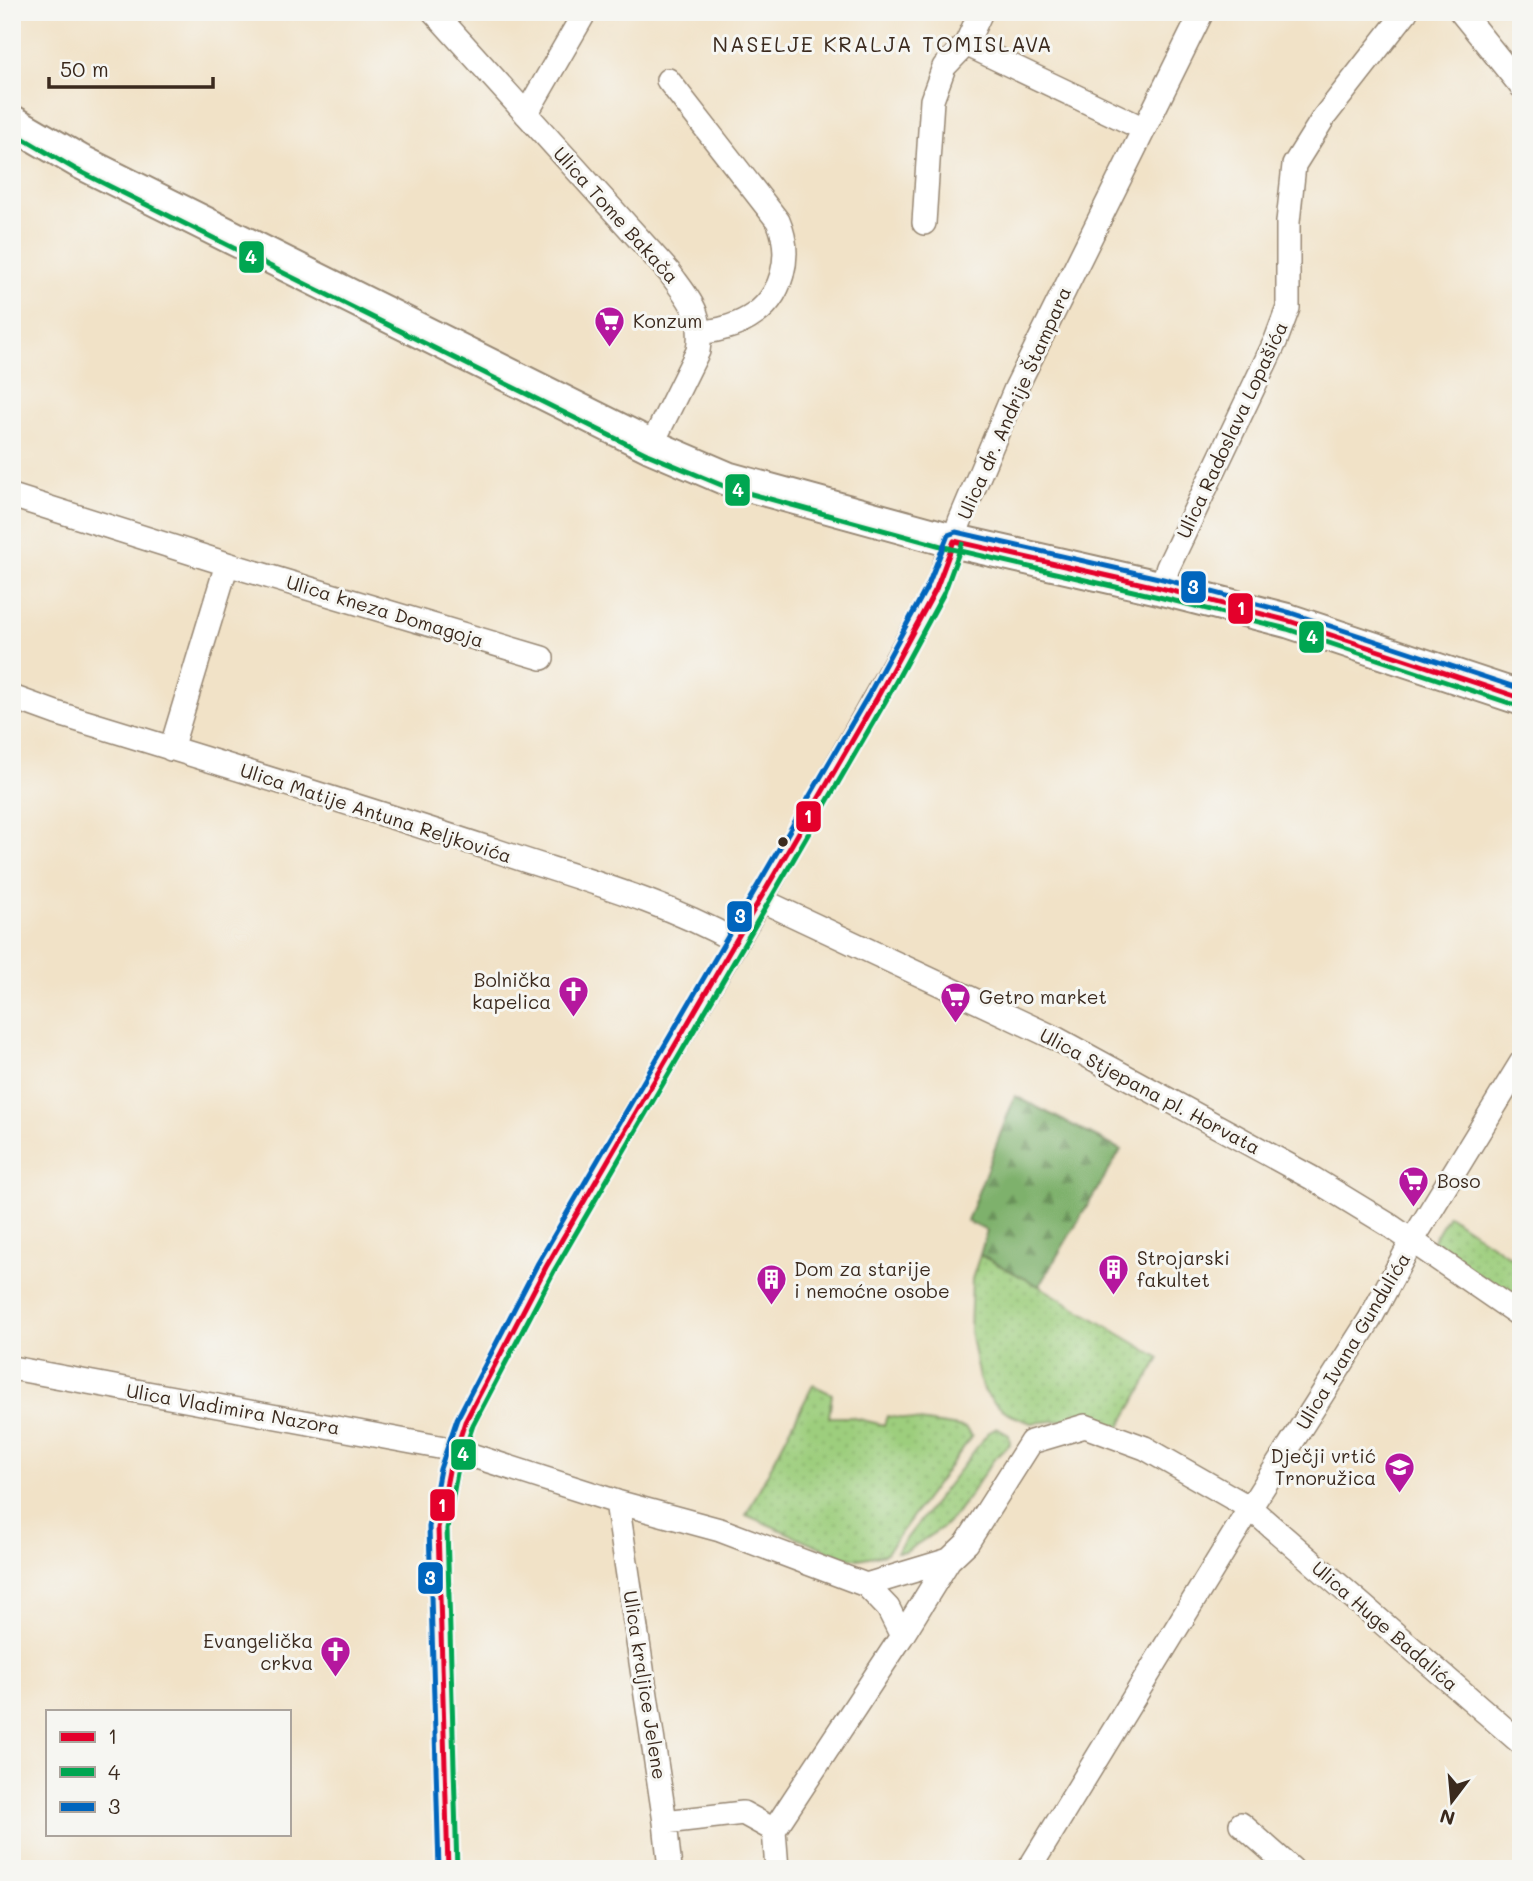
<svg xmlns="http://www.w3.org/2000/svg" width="1533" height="1881" font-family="Mali,sans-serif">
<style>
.green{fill:url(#green-dots);stroke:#6c7c4e;stroke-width:2}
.forest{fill:url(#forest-firs);stroke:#5c6e45;stroke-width:2}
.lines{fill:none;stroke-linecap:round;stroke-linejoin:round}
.street-casing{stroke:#968672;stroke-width:26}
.secondary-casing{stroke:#968672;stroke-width:37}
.street{stroke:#fff;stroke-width:23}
.secondary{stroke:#fff;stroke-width:33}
.bus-1-casing{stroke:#f6f6f2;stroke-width:10}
.bus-2-casing{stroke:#f6f6f2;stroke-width:10}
.bus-3-casing{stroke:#f6f6f2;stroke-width:10}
.bus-1{stroke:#e4002b;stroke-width:5}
.bus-2{stroke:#00a651;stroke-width:5}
.bus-3{stroke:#0065bd;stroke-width:5}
.bus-dot{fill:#3b2a1e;stroke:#f6f6f2;stroke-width:2.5}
.labels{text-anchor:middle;stroke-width:6;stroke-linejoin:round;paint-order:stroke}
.street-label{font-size:19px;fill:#3b2a1e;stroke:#f6f6f2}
.poi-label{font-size:19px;fill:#3b2a1e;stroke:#f6f6f2;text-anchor:start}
.neighbourhood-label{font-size:21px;letter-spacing:2px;fill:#3b2a1e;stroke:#f6f6f2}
.line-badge{stroke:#f6f6f2;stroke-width:2.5}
.badge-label{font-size:19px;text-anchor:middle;font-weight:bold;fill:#fff}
</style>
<defs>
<pattern id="green-dots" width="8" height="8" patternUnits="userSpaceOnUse" patternTransform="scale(1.75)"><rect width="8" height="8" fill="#9dce7d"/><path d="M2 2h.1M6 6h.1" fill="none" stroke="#88b16c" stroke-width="1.8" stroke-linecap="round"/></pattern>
<pattern id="forest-firs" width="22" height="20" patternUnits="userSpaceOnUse" patternTransform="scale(1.75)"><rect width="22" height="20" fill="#7eb16c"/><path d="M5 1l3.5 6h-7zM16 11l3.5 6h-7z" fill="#689058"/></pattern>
</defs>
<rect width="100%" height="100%" fill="#f6f6f2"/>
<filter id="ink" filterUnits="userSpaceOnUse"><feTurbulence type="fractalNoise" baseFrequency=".0143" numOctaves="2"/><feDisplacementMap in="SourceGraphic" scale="14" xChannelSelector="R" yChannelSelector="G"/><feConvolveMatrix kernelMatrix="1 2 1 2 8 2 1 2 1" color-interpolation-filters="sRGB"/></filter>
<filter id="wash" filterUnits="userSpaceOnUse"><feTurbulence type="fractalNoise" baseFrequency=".00686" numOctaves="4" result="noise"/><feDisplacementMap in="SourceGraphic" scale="28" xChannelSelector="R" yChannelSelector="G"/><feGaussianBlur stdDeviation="1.57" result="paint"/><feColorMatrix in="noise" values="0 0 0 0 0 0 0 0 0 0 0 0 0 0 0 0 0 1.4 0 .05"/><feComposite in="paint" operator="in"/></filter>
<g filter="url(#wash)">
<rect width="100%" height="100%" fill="#f1e2c7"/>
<path class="green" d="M 1448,1215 L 1521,1264 L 1521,1305 L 1431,1244 Z
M 980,1255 L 1039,1286 L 1160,1358 L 1118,1430 L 1077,1419 L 1031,1423 L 1011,1415 L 993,1402 L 985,1392 L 979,1379 L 970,1331 L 972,1279 Z
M 813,1385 L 832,1394 L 829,1417 L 850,1417 L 884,1425 L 887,1416 L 965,1428 L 972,1436 L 885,1554 L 858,1559 L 841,1556 L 746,1515 Z
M 997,1428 L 1009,1435 L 1010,1444 L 994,1459 L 961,1508 L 943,1527 L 905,1552 L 896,1552 L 988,1433 Z"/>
<path class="forest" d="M 1015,1096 L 1121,1150 L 1039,1286 L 980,1255 L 987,1231 L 967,1221 Z"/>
</g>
<g filter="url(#ink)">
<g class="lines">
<defs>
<path id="street" d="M 434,12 L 669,272 C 690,301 704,313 698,351 L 651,446
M 1461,12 L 1521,86
M 966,44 L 981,12
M 668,80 L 778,221 C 793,255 783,298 749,318 C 734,327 718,330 701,333
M 526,114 L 585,12
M 924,223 L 932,100 L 944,67 L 966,44 L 1144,129
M 12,496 L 227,564 L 542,658
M 1161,588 L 1168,567 L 1276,340 L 1288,308 L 1288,222 L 1294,165 L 1324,117 L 1406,12
M 12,697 L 56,713 C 203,758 351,803 497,851 C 577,878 662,900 735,941
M 171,749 L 227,564
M 761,900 L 1057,1039 L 1312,1178 L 1389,1225 L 1521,1316
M 12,1368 L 455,1450 L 617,1502 L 720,1530 L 866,1585 L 949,1560 L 967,1543 L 1031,1442 L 1085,1426 L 1145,1448 L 1250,1508 L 1521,1743
M 617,1502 L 665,1822 L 670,1869
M 866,1585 L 888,1608 L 902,1636
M 665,1822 L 743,1813 L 774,1830
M 1241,1824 L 1292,1869
M 448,1869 L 438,1528 L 449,1471 L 465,1422 L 546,1267 L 761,900 L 936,589 L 960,521 L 1016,388 L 1202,12
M 777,1869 L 774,1830 L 902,1636 L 949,1560
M 1029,1869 L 1250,1508 L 1370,1319 L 1412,1241 L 1521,1063"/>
<path id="secondary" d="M 12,122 L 79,161 L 651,446 L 728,479 L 954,541 L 1161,588 L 1289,621 L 1521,698"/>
</defs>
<use href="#street" class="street-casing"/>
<use href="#secondary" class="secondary-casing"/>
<use href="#street" class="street"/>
<use href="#secondary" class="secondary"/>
<defs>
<path id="bus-1" d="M 954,541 L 1161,588 L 1289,621 L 1521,698
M 448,1869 L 438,1528 L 449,1471 L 465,1422 L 546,1267 L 877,698 L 936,589 L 954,541"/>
<path id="bus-2" d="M 12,132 L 75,169 L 647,454 L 726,487 L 952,549 L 1159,597 L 1287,629 L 1518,706
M 457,1869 L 447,1529 L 457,1473 L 473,1425 L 554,1271 L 885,702 L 944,593 L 962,544"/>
<path id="bus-3" d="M 439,1869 L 429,1527 L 440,1469 L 457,1419 L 538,1263 L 869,694 L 928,585 L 948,535 L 956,532 L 1163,579 L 1291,613 L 1521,689"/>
</defs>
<use href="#bus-1" class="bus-1-casing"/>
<use href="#bus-2" class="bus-2-casing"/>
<use href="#bus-3" class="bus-3-casing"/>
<use href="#bus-1" class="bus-1"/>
<use href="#bus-2" class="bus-2"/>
<use href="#bus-3" class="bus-3"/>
</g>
</g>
<defs>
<symbol id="supermarket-pin" viewBox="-11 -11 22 30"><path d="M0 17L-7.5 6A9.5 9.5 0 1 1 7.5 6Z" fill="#b5179e" stroke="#f6f6f2"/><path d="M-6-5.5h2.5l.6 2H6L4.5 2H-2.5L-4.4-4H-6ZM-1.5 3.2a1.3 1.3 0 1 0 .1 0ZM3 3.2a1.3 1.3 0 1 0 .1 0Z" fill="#fff"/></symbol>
<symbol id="church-pin" viewBox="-11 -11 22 30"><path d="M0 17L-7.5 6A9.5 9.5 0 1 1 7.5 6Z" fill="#b5179e" stroke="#f6f6f2"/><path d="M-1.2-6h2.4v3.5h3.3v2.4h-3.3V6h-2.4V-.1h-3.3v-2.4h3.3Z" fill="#fff"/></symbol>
<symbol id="building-pin" viewBox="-11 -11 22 30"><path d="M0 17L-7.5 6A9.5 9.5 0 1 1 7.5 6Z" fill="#b5179e" stroke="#f6f6f2"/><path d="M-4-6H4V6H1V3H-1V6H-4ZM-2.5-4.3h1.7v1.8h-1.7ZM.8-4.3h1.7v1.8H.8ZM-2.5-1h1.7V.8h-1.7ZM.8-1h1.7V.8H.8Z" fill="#fff"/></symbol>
<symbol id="school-pin" viewBox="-11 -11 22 30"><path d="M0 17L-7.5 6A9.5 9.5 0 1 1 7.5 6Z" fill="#b5179e" stroke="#f6f6f2"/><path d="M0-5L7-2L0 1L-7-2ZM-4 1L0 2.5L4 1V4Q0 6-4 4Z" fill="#fff"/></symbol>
</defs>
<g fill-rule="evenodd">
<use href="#supermarket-pin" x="592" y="304" width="35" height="47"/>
<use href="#church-pin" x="556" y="974" width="35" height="47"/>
<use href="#supermarket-pin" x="938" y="980" width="35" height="47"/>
<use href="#supermarket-pin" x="1396" y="1164" width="35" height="47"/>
<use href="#building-pin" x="1096" y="1252" width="35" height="47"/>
<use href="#building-pin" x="754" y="1262" width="35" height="47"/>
<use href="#school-pin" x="1382" y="1450" width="35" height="47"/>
<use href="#church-pin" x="318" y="1634" width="35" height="47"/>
</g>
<circle class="bus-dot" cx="783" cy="842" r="6"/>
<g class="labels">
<g class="street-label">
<text transform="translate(616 215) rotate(48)" y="7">Ulica Tome Bakača</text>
<text transform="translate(1014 403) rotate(-66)" y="7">Ulica dr. Andrije Štampara</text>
<text transform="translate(1232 430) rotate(-65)" y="7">Ulica Radoslava Lopašića</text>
<text transform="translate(385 611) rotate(17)" y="7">Ulica kneza Domagoja</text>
<text transform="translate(376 813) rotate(18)" y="7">Ulica Matije Antuna Reljkovića</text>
<text transform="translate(1150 1091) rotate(28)" y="7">Ulica Stjepana pl. Horvata</text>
<text transform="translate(1353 1341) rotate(-59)" y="7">Ulica Ivana Gundulića</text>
<text transform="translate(233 1409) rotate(10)" y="7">Ulica Vladimira Nazora</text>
<text transform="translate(1385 1626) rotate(41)" y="7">Ulica Huge Badalića</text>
<text transform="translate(645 1685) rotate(81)" y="7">Ulica kraljice Jelene</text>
</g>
<g class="poi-label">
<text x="633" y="328">Konzum</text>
<text x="551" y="987" text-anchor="end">Bolnička<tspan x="551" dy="22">kapelica</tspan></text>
<text x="979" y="1004">Getro market</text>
<text x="1437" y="1188">Boso</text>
<text x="1137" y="1265">Strojarski<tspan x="1137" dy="22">fakultet</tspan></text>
<text x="794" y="1276">Dom za starije<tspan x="794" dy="22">i nemoćne osobe</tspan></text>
<text x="1376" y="1463" text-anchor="end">Dječji vrtić<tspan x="1376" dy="22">Trnoružica</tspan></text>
<text x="313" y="1648" text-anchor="end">Evangelička<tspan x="313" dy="22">crkva</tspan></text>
</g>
<g class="neighbourhood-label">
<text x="883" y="52">NASELJE KRALJA TOMISLAVA</text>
</g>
</g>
<g class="line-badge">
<rect x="238" y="240" width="27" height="34" rx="7" fill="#00a651"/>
<rect x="724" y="473" width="27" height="34" rx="7" fill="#00a651"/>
<rect x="1180" y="570" width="27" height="34" rx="7" fill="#0065bd"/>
<rect x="1227" y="592" width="27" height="33" rx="7" fill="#e4002b"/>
<rect x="1298" y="620" width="27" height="34" rx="7" fill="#00a651"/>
<rect x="795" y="800" width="27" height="33" rx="7" fill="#e4002b"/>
<rect x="726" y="900" width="27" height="33" rx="7" fill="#0065bd"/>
<rect x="450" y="1438" width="27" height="33" rx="7" fill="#00a651"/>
<rect x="429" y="1488" width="27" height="34" rx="7" fill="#e4002b"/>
<rect x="417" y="1561" width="27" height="34" rx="7" fill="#0065bd"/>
</g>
<g class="badge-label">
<text x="251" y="264">4</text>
<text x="738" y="497">4</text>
<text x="1193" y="594">3</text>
<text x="1241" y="615">1</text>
<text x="1312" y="644">4</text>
<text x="808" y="823">1</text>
<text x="740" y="923">3</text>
<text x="463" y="1461">4</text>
<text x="442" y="1512">1</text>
<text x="430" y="1585">3</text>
</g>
<rect width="1533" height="1881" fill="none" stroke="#f6f6f2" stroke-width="42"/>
<rect x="46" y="1710" width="245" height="126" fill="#f6f6f2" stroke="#aba49d" stroke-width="2"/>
<rect x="60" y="1732" width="35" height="10" fill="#e4002b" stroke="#aba49d" stroke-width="2"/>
<text x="108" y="1744" font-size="21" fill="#3b2a1e">1</text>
<rect x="60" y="1767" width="35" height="10" fill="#00a651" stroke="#aba49d" stroke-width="2"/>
<text x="108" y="1780" font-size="21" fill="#3b2a1e">4</text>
<rect x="60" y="1802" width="35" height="10" fill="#0065bd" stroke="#aba49d" stroke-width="2"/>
<text x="108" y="1814" font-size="21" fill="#3b2a1e">3</text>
<g transform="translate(1452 1801) rotate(196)" stroke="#f6f6f2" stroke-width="5" paint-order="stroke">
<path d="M0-5L12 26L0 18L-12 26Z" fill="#3b2a1e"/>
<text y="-10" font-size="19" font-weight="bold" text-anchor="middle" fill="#3b2a1e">N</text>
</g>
<path d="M49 77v10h164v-10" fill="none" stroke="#3b2a1e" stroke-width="3.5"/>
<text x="60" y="77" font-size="21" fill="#3b2a1e" stroke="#f6f6f2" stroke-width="5" paint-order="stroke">50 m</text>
</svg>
